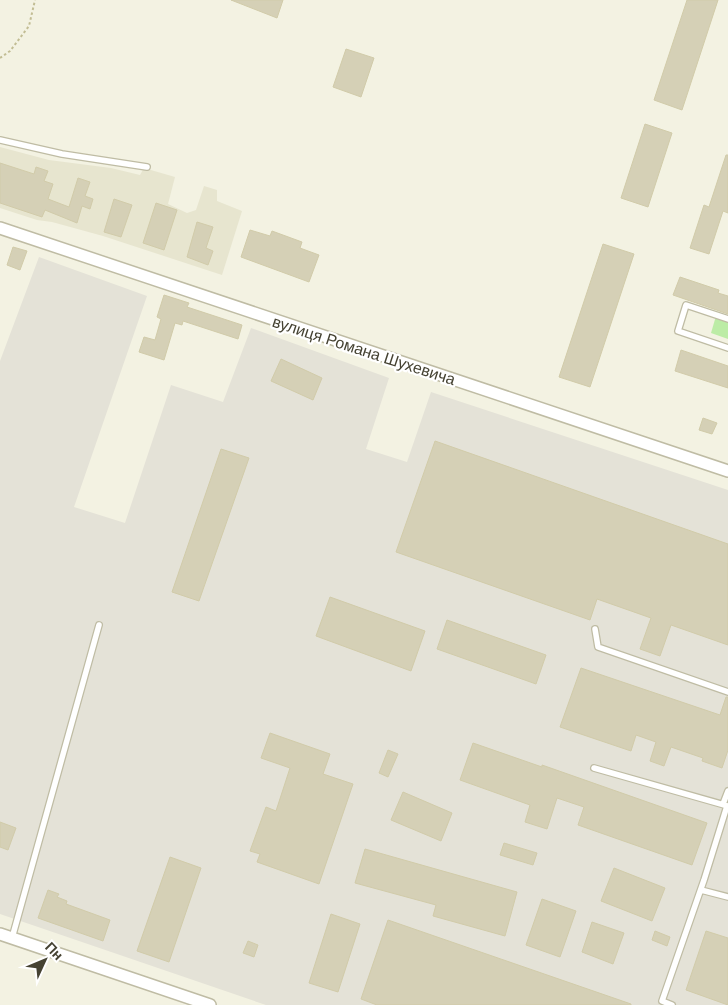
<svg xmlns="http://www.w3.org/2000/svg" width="728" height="1005" font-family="Helvetica,sans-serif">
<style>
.residential{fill:#e7e5cf}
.industrial{fill:#e4e2d7}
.green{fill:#bceca6}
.building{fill:#d5d0b6;stroke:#d1cba9}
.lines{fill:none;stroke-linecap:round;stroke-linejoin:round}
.service-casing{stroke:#bfbca4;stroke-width:8}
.minor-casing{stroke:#bfbca4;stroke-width:14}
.path{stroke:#c2bd94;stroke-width:2;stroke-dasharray:2.5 2.5;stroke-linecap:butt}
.service{stroke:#fff;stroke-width:5.5}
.minor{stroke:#fff;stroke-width:11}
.labels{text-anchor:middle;stroke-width:4.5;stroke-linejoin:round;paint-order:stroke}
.street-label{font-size:16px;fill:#454232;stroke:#fff}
</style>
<rect width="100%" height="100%" fill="#f3f2e2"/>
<path class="residential" d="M 0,147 L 49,160 L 111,168 L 140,175 L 144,168 L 175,177 L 168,204 L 187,213 L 196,210 L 204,186 L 217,190 L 217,201 L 242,211 L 222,275 L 103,236 L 52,222 L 37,220 L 0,208 Z"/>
<path class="industrial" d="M 39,257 L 147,296 L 74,507 L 125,523 L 171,385 L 223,402 L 251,328 L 389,378 L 366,449 L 407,462 L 431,392 L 728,490 L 728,1005 L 266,1005 L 0,914 L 0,361 Z"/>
<path class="green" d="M 716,316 L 728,320 L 728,339 L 711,333 Z"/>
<path class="building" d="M 231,0 L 283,0 L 277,18 Z
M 687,0 L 718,0 L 682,110 L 654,100 Z
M 346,49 L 374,58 L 361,97 L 333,87 Z
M 645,124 L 672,133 L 648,207 L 621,198 Z
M 726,155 L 728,155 L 728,213 L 723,211 L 709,254 L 690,248 L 704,205 L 709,207 Z
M 0,163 L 34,174 L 36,167 L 48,171 L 44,181 L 53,184 L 48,199 L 69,207 L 78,178 L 90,182 L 85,196 L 93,199 L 90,209 L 82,206 L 77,223 L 45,210 L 42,217 L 0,203 Z
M 114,199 L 132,205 L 121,237 L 104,232 Z
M 156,203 L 177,210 L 164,250 L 143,243 Z
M 197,222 L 213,227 L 206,248 L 213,251 L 208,265 L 187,257 Z
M 250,230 L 270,236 L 272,231 L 302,242 L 300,248 L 319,255 L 309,282 L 241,257 Z
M 603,244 L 634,254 L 590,387 L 559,377 Z
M 13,247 L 27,251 L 20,270 L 7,265 Z
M 680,277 L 719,290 L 718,293 L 728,296 L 728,314 L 673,295 Z
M 164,295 L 189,303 L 187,307 L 242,325 L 238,339 L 183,321 L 182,325 L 175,323 L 164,360 L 139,352 L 144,337 L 155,340 L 161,319 L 157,317 Z
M 681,350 L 728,366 L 728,388 L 675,371 Z
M 281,359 L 322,378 L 313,400 L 271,381 Z
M 703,418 L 717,423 L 712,434 L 699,430 Z
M 435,441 L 728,544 L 728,645 L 671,625 L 660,656 L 640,649 L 651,618 L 597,599 L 590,620 L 396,552 Z
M 221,449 L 249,458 L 199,601 L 172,592 Z
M 330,597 L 425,631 L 411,671 L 316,636 Z
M 447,620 L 546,655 L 536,684 L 437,649 Z
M 581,668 L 720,715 L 726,697 L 728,697 L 728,750 L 722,768 L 702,761 L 703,758 L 671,747 L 664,766 L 650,761 L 656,742 L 636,735 L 631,751 L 560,727 Z
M 270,733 L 330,754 L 323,774 L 353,784 L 319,884 L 257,862 L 260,854 L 250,851 L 266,807 L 276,811 L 290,768 L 261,758 Z
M 473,743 L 542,767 L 542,765 L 707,823 L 692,865 L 578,825 L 584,807 L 557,798 L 547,829 L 525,822 L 530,805 L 460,780 Z
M 388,750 L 398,754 L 388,777 L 379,773 Z
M 403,792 L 452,813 L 441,841 L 391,820 Z
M 0,822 L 16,828 L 8,850 L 0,847 Z
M 504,843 L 537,853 L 533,865 L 500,855 Z
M 365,849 L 517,892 L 505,936 L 433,916 L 436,905 L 355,883 Z
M 170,857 L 201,868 L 169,962 L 137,951 Z
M 614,868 L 665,888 L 652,921 L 601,901 Z
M 48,890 L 59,894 L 57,897 L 67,901 L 66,904 L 110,920 L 103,941 L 38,918 Z
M 542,899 L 576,911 L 560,957 L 526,945 Z
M 331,914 L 360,924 L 338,992 L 309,983 Z
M 388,920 L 631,1004 L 631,1005 L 377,1005 L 361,999 Z
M 592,922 L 624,933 L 613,964 L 582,952 Z
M 655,931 L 670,937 L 667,946 L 652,940 Z
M 706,931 L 728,938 L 728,1005 L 686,990 Z
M 248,941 L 258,945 L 254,957 L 243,953 Z"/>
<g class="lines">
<defs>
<path id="service" d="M 0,140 L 62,154 L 147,167
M 728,319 L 686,305 L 678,331 L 728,348
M 595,629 L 598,647 L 728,692
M 594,768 L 728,806
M 723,804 L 728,791
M 701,890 L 728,897
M 12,938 L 99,625
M 672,1005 L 662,1001 L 704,880 L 727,806"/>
<path id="minor" d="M 0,228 L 728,471
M 0,934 L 210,1005"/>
</defs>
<use href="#service" class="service-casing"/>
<use href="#minor" class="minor-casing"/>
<path class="path" d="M 0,58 L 10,51 L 29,26 L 35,0"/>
<use href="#service" class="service"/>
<use href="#minor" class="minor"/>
</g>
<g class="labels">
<g class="street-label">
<text transform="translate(364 350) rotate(18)" y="6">вулиця Романа Шухевича</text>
</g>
</g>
<g transform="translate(45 960) rotate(46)" stroke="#ffffff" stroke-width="4" paint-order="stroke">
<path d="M0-4L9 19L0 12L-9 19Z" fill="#454232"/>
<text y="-8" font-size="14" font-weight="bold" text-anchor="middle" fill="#454232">Пн</text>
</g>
</svg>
